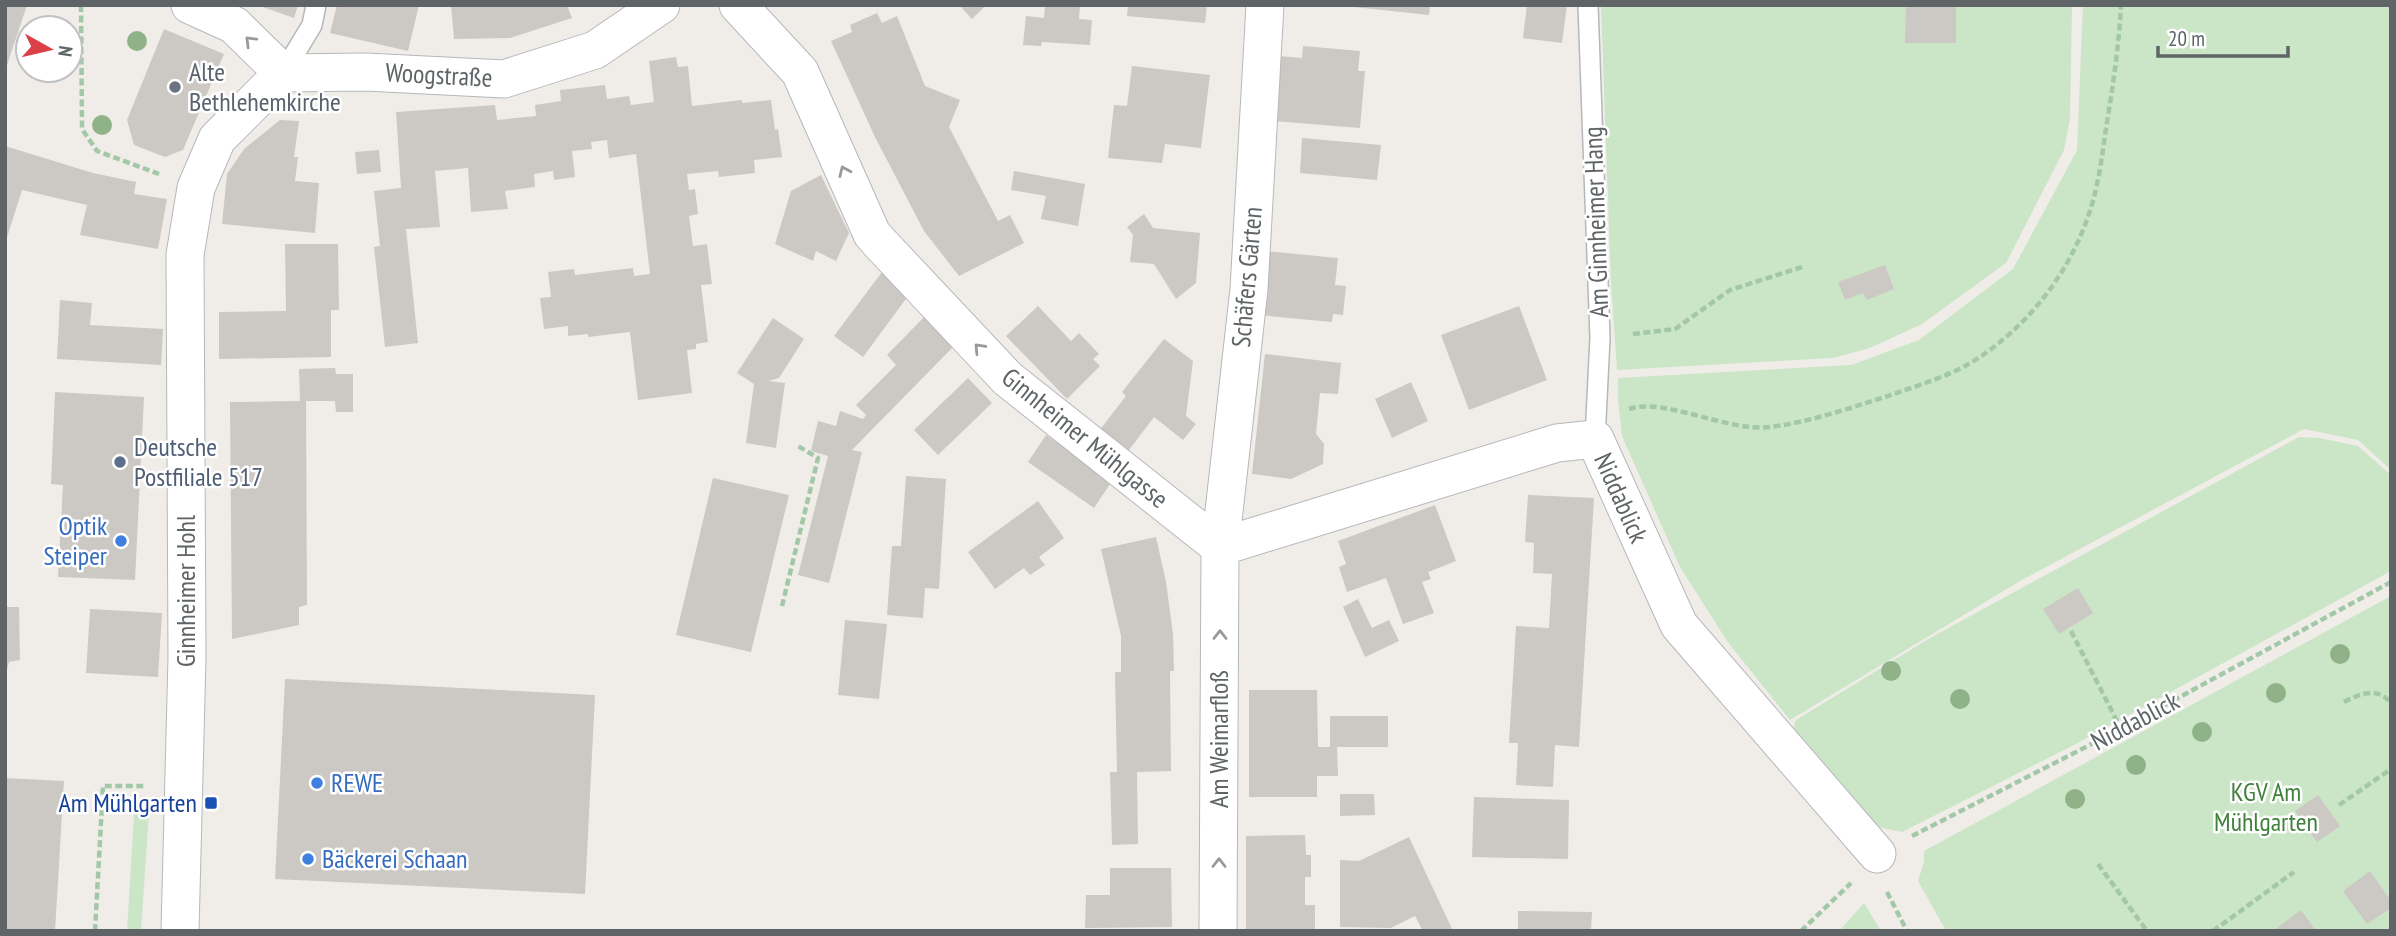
<svg xmlns="http://www.w3.org/2000/svg" width="2396" height="936" font-family="'PT Sans Narrow',sans-serif">
<style>
.green{fill:#cbe5c7}
.building{fill:#ccc8c4}
.lines{fill:none;stroke-linecap:round;stroke-linejoin:round}
.lane-casing{stroke:#b5b8bb;stroke-width:22}
.street-casing{stroke:#b5b8bb;stroke-width:39}
.path{stroke:#a2c8a8;stroke-width:4.5;stroke-dasharray:7 3.5;stroke-linecap:butt}
.lane{stroke:#fff;stroke-width:19}
.street{stroke:#fff;stroke-width:37}
.tree{fill:#8fb289}
.oneway{stroke:#979a9c}
.worship-dot{fill:#6b7280;stroke:#fff;stroke-width:2.5}
.service-dot{fill:#5c6f8a;stroke:#fff;stroke-width:2.5}
.shop-dot{fill:#3f7fe0;stroke:#fff;stroke-width:2.5}
.transit-dot{fill:#1a4fb4;stroke:#fff;stroke-width:2.5}
.labels{text-anchor:middle;stroke-width:5;stroke-linejoin:round;paint-order:stroke}
.worship-label{font-size:26px;fill:#5b616d;stroke:#fff;text-anchor:start}
.street-label{font-size:26px;fill:#5f6467;stroke:#fff}
.service-label{font-size:26px;fill:#4e5e75;stroke:#fff;text-anchor:start}
.shop-label{font-size:26px;fill:#366cbe;stroke:#fff;text-anchor:start}
.park-label{font-size:26px;fill:#40813c;stroke:#fff}
.transit-label{font-size:26px;fill:#164399;stroke:#fff;text-anchor:end}
</style>
<rect width="100%" height="100%" fill="#f0ede8"/>
<path class="green" d="M 1601,5 L 2072,5 L 2070,119 L 2064,150 L 2006,263 L 1922,324 L 1870,348 L 1833,358 L 1617,370 L 1611,282 Z
M 2083,5 L 2391,5 L 2391,470 L 2358,440 L 2304,429 L 2020,581 L 1790,720 L 1727,641 L 1680,567 L 1622,436 L 1618,400 L 1618,378 L 1851,365 L 1919,340 L 2013,269 L 2077,150 Z
M 2299,437 L 2319,438 L 2358,446 L 2391,475 L 2391,571 L 2076,744 L 1902,832 L 1867,825 L 1792,731 L 1796,720 L 1930,638 Z
M 2391,596 L 2391,931 L 1946,931 L 1918,881 L 1924,862 L 1924,851 Z
M 149,813 L 141,931 L 127,931 L 134,814 Z
M 1864,903 L 1881,931 L 1839,931 Z"/>
<path class="building" d="M 5,5 L 27,5 L 6,68 L 5,68 Z
M 257,5 L 298,5 L 294,18 Z
M 337,5 L 419,5 L 408,51 L 330,33 Z
M 451,5 L 567,5 L 572,18 L 510,38 L 454,39 Z
M 959,5 L 986,5 L 972,19 Z
M 1045,5 L 1080,5 L 1079,19 L 1092,20 L 1090,45 L 1042,42 L 1041,46 L 1023,45 L 1026,16 L 1044,18 Z
M 1128,5 L 1207,5 L 1205,23 L 1127,16 Z
M 1354,5 L 1430,5 L 1429,15 L 1354,7 Z
M 1527,5 L 1567,5 L 1562,43 L 1523,38 Z
M 1906,5 L 1956,5 L 1956,43 L 1905,43 Z
M 877,13 L 882,23 L 897,16 L 925,86 L 960,100 L 949,127 L 998,221 L 1010,215 L 1024,243 L 959,276 L 924,231 L 875,137 L 831,41 L 852,32 L 850,25 Z
M 164,29 L 224,54 L 183,150 L 165,157 L 134,145 L 127,120 Z
M 1303,46 L 1360,51 L 1358,71 L 1365,71 L 1360,128 L 1274,121 L 1279,56 L 1302,58 Z
M 676,57 L 678,67 L 688,66 L 692,106 L 742,100 L 742,103 L 771,100 L 775,130 L 778,129 L 782,157 L 754,160 L 755,173 L 719,177 L 718,171 L 687,174 L 689,190 L 695,189 L 698,214 L 689,216 L 693,246 L 707,244 L 712,284 L 701,285 L 708,342 L 696,344 L 696,349 L 687,350 L 692,393 L 638,400 L 630,332 L 588,337 L 588,334 L 568,336 L 568,326 L 544,329 L 540,298 L 551,297 L 548,272 L 574,269 L 575,275 L 633,268 L 634,276 L 650,274 L 636,154 L 609,158 L 607,140 L 591,142 L 592,149 L 572,151 L 575,177 L 554,180 L 553,171 L 534,174 L 535,187 L 505,191 L 508,209 L 471,212 L 468,168 L 435,171 L 440,227 L 406,229 L 418,343 L 385,347 L 374,247 L 380,246 L 374,191 L 401,188 L 396,112 L 495,105 L 497,120 L 536,116 L 535,105 L 561,101 L 560,90 L 605,85 L 607,99 L 629,96 L 631,105 L 654,102 L 649,61 Z
M 1132,66 L 1210,75 L 1201,148 L 1165,144 L 1162,163 L 1108,158 L 1114,105 L 1127,106 Z
M 280,120 L 299,121 L 294,157 L 298,157 L 295,181 L 319,183 L 315,233 L 222,224 L 227,174 L 244,149 Z
M 1302,138 L 1381,145 L 1377,180 L 1300,173 Z
M 5,146 L 93,173 L 136,182 L 134,194 L 167,199 L 158,249 L 80,235 L 87,205 L 22,190 L 5,244 Z
M 379,150 L 381,172 L 357,174 L 355,152 Z
M 1014,171 L 1085,184 L 1078,226 L 1041,219 L 1046,196 L 1011,190 Z
M 821,175 L 849,233 L 836,261 L 816,251 L 813,261 L 775,244 L 791,191 Z
M 1144,214 L 1153,228 L 1200,233 L 1196,283 L 1176,299 L 1154,264 L 1130,262 L 1133,235 L 1127,227 Z
M 285,244 L 338,244 L 339,310 L 331,310 L 331,357 L 219,359 L 219,312 L 286,311 Z
M 1265,251 L 1338,258 L 1335,285 L 1346,286 L 1343,315 L 1333,314 L 1332,322 L 1258,315 Z
M 1885,265 L 1894,289 L 1867,300 L 1863,293 L 1845,300 L 1838,282 Z
M 882,272 L 911,292 L 863,357 L 834,336 Z
M 60,300 L 92,303 L 90,325 L 163,329 L 161,365 L 57,359 Z
M 1038,306 L 1071,341 L 1079,333 L 1099,354 L 1093,359 L 1100,366 L 1067,399 L 1006,336 Z
M 1519,306 L 1547,380 L 1469,410 L 1441,335 Z
M 924,317 L 954,346 L 852,450 L 862,452 L 829,583 L 798,575 L 828,456 L 811,451 L 818,421 L 836,426 L 840,411 L 863,419 L 866,415 L 856,405 L 896,365 L 887,355 Z
M 773,318 L 804,339 L 779,378 L 768,381 L 785,383 L 776,448 L 746,443 L 754,384 L 737,373 Z
M 1164,339 L 1193,361 L 1186,416 L 1196,424 L 1183,440 L 1154,417 L 1123,458 L 1095,436 L 1126,396 L 1122,392 Z
M 1265,354 L 1341,363 L 1338,394 L 1320,393 L 1316,434 L 1324,444 L 1323,464 L 1291,479 L 1252,474 Z
M 335,368 L 336,374 L 353,374 L 353,412 L 336,412 L 335,401 L 306,401 L 307,605 L 299,607 L 299,625 L 232,639 L 230,402 L 300,401 L 299,369 Z
M 968,378 L 992,403 L 938,455 L 914,430 Z
M 1411,382 L 1428,421 L 1392,438 L 1375,399 Z
M 55,392 L 144,397 L 135,580 L 58,577 L 63,485 L 51,484 Z
M 1046,435 L 1112,481 L 1094,508 L 1028,462 Z
M 906,476 L 946,479 L 939,589 L 925,588 L 923,618 L 887,615 L 892,546 L 901,546 Z
M 713,478 L 789,495 L 751,652 L 676,635 Z
M 1528,495 L 1594,498 L 1579,747 L 1555,745 L 1553,787 L 1516,785 L 1518,743 L 1509,743 L 1516,626 L 1549,628 L 1552,574 L 1533,573 L 1534,543 L 1525,542 Z
M 1038,501 L 1064,538 L 1039,557 L 1045,565 L 1030,575 L 1024,568 L 995,589 L 968,552 Z
M 1435,505 L 1456,561 L 1428,572 L 1431,579 L 1422,582 L 1434,613 L 1403,624 L 1386,578 L 1347,592 L 1339,567 L 1346,564 L 1338,541 Z
M 1156,537 L 1166,582 L 1173,634 L 1174,671 L 1170,671 L 1171,771 L 1137,772 L 1138,844 L 1112,845 L 1110,772 L 1117,772 L 1115,672 L 1121,672 L 1121,636 L 1101,549 Z
M 2078,588 L 2093,613 L 2059,634 L 2043,609 Z
M 1358,599 L 1372,628 L 1389,620 L 1399,641 L 1365,657 L 1343,607 Z
M 5,607 L 19,607 L 20,660 L 9,662 L 6,673 Z
M 90,609 L 162,613 L 158,677 L 86,673 Z
M 845,620 L 887,624 L 879,699 L 838,695 Z
M 285,679 L 595,695 L 585,894 L 275,879 Z
M 1249,690 L 1317,690 L 1318,747 L 1330,747 L 1330,716 L 1388,716 L 1388,747 L 1337,747 L 1338,776 L 1317,776 L 1317,797 L 1249,797 Z
M 5,778 L 64,781 L 55,931 L 5,931 Z
M 1340,794 L 1374,794 L 1375,815 L 1340,816 Z
M 2318,795 L 2340,826 L 2317,842 L 2295,811 Z
M 1474,797 L 1569,800 L 1568,859 L 1472,857 Z
M 1305,835 L 1306,855 L 1311,855 L 1311,877 L 1305,877 L 1305,905 L 1315,905 L 1315,931 L 1246,931 L 1246,836 Z
M 1409,837 L 1453,931 L 1423,931 L 1415,916 L 1391,928 L 1340,927 L 1340,860 L 1359,861 Z
M 1110,868 L 1171,868 L 1172,927 L 1085,928 L 1086,895 L 1110,895 Z
M 2370,871 L 2391,901 L 2391,908 L 2367,924 L 2343,891 Z
M 2301,910 L 2316,931 L 2273,931 Z
M 1518,911 L 1592,912 L 1591,931 L 1518,931 Z"/>
<g class="lines">
<defs>
<path id="lane" d="M 1588,5 L 1600,338 L 1595,439
M 283,73 L 312,25 L 316,5"/>
<path id="street" d="M 190,5 L 234,25 L 283,73
M 738,5 L 800,72 L 872,234 L 879,242 L 1008,379 L 1220,547
M 283,73 L 366,72 L 504,79 L 595,50 L 661,5
M 1220,547 L 1557,443 L 1595,439 L 1679,625 L 1877,854
M 180,931 L 187,657 L 185,255 L 196,188 L 217,139 L 283,73
M 1218,931 L 1220,547 L 1249,289 L 1265,5"/>
</defs>
<use href="#lane" class="lane-casing"/>
<use href="#street" class="street-casing"/>
<path class="path" d="M 81,5 L 82,129 L 97,151 L 159,174
M 1633,334 L 1675,329 L 1730,290 L 1802,267
M 1629,409 C 1665,397 1726,432 1770,427 C 1810,422 1850,408 1888,396 C 1916,386 1947,377 1972,362 C 2035,323 2082,257 2097,184 C 2102,162 2104,139 2108,116 C 2114,79 2119,43 2121,5
M 782,606 L 818,458 L 798,446
M 2071,631 L 2121,729
M 2344,702 C 2360,694 2377,686 2391,703
M 2339,805 L 2391,769
M 1912,836 L 2121,729 L 2391,582
M 2098,864 L 2147,931
M 1887,892 L 1907,931
M 95,931 L 103,786 L 145,786
M 1801,931 L 1851,883
M 2213,931 L 2294,872"/>
<use href="#lane" class="lane"/>
<use href="#street" class="street"/>
</g>
<g class="tree">
<circle cx="137" cy="41" r="10"/>
<circle cx="102" cy="125" r="10"/>
<circle cx="2340" cy="654" r="10"/>
<circle cx="1891" cy="671" r="10"/>
<circle cx="2276" cy="693" r="10"/>
<circle cx="1960" cy="699" r="10"/>
<circle cx="2202" cy="732" r="10"/>
<circle cx="2136" cy="765" r="10"/>
<circle cx="2075" cy="799" r="10"/>
</g>
<defs><path id="oneway-chevron" d="M-2-3.5L2.5 0L-2 3.5" fill="none" stroke-width="1.6" stroke-linecap="round" stroke-linejoin="round" transform="scale(1.75)"/></defs>
<g class="oneway">
<use href="#oneway-chevron" transform="translate(250 41) rotate(-135)"/>
<use href="#oneway-chevron" transform="translate(844 171) rotate(-114)"/>
<use href="#oneway-chevron" transform="translate(979 348) rotate(-133)"/>
<use href="#oneway-chevron" transform="translate(1220 635) rotate(-90)"/>
<use href="#oneway-chevron" transform="translate(1219 863) rotate(-90)"/>
</g>
<circle class="worship-dot" cx="175" cy="87" r="7"/>
<circle class="service-dot" cx="120" cy="462" r="7"/>
<g class="shop-dot">
<circle cx="121" cy="541" r="7"/>
<circle cx="317" cy="783" r="7"/>
<circle cx="308" cy="859" r="7"/>
</g>
<rect class="transit-dot" x="204" y="796" width="14" height="14" rx="3.5"/>
<g class="labels">
<g class="worship-label">
<text x="189" y="81">Alte<tspan x="189" dy="30">Bethlehemkirche</tspan></text>
</g>
<g class="street-label">
<text transform="translate(439 75) rotate(3)" y="9">Woogstraße</text>
<text transform="translate(1596 222) rotate(-92)" y="9">Am Ginnheimer Hang</text>
<text transform="translate(1247 277) rotate(-85)" y="9">Schäfers Gärten</text>
<text transform="translate(1085 438) rotate(39)" y="9">Ginnheimer Mühlgasse</text>
<text transform="translate(1621 498) rotate(66)" y="9">Niddablick</text>
<text transform="translate(186 591) rotate(-90)" y="9">Ginnheimer Hohl</text>
<text transform="translate(2135 721) rotate(-28)" y="9">Niddablick</text>
<text transform="translate(1219 739) rotate(-90)" y="9">Am Weimarfloß</text>
</g>
<g class="service-label">
<text x="134" y="456">Deutsche<tspan x="134" dy="30">Postfiliale 517</tspan></text>
</g>
<g class="shop-label">
<text x="107" y="535" text-anchor="end">Optik<tspan x="107" dy="30">Steiper</tspan></text>
<text x="331" y="792">REWE</text>
<text x="322" y="868">Bäckerei Schaan</text>
</g>
<g class="park-label">
<text x="2266" y="801">KGV Am<tspan x="2266" dy="30">Mühlgarten</tspan></text>
</g>
<g class="transit-label">
<text x="197" y="812">Am Mühlgarten</text>
</g>
</g>
<rect width="2396" height="936" fill="none" stroke="#5f6467" stroke-width="14"/>
<g transform="translate(49 49) rotate(98)"><circle r="33" fill="#ffffff" stroke="#bfc1c2" stroke-width="2"/>
<path d="M0-5L12 26L0 18L-12 26Z" fill="#dd4148"/>
<text y="-10" font-size="19" font-weight="bold" text-anchor="middle" fill="#5f6467">N</text>
</g>
<path d="M2158 46v10h130v-10" fill="none" stroke="#5f6467" stroke-width="3.5"/>
<text x="2168" y="46" font-size="21" fill="#5f6467" stroke="#ffffff" stroke-width="5" paint-order="stroke">20 m</text>
</svg>
